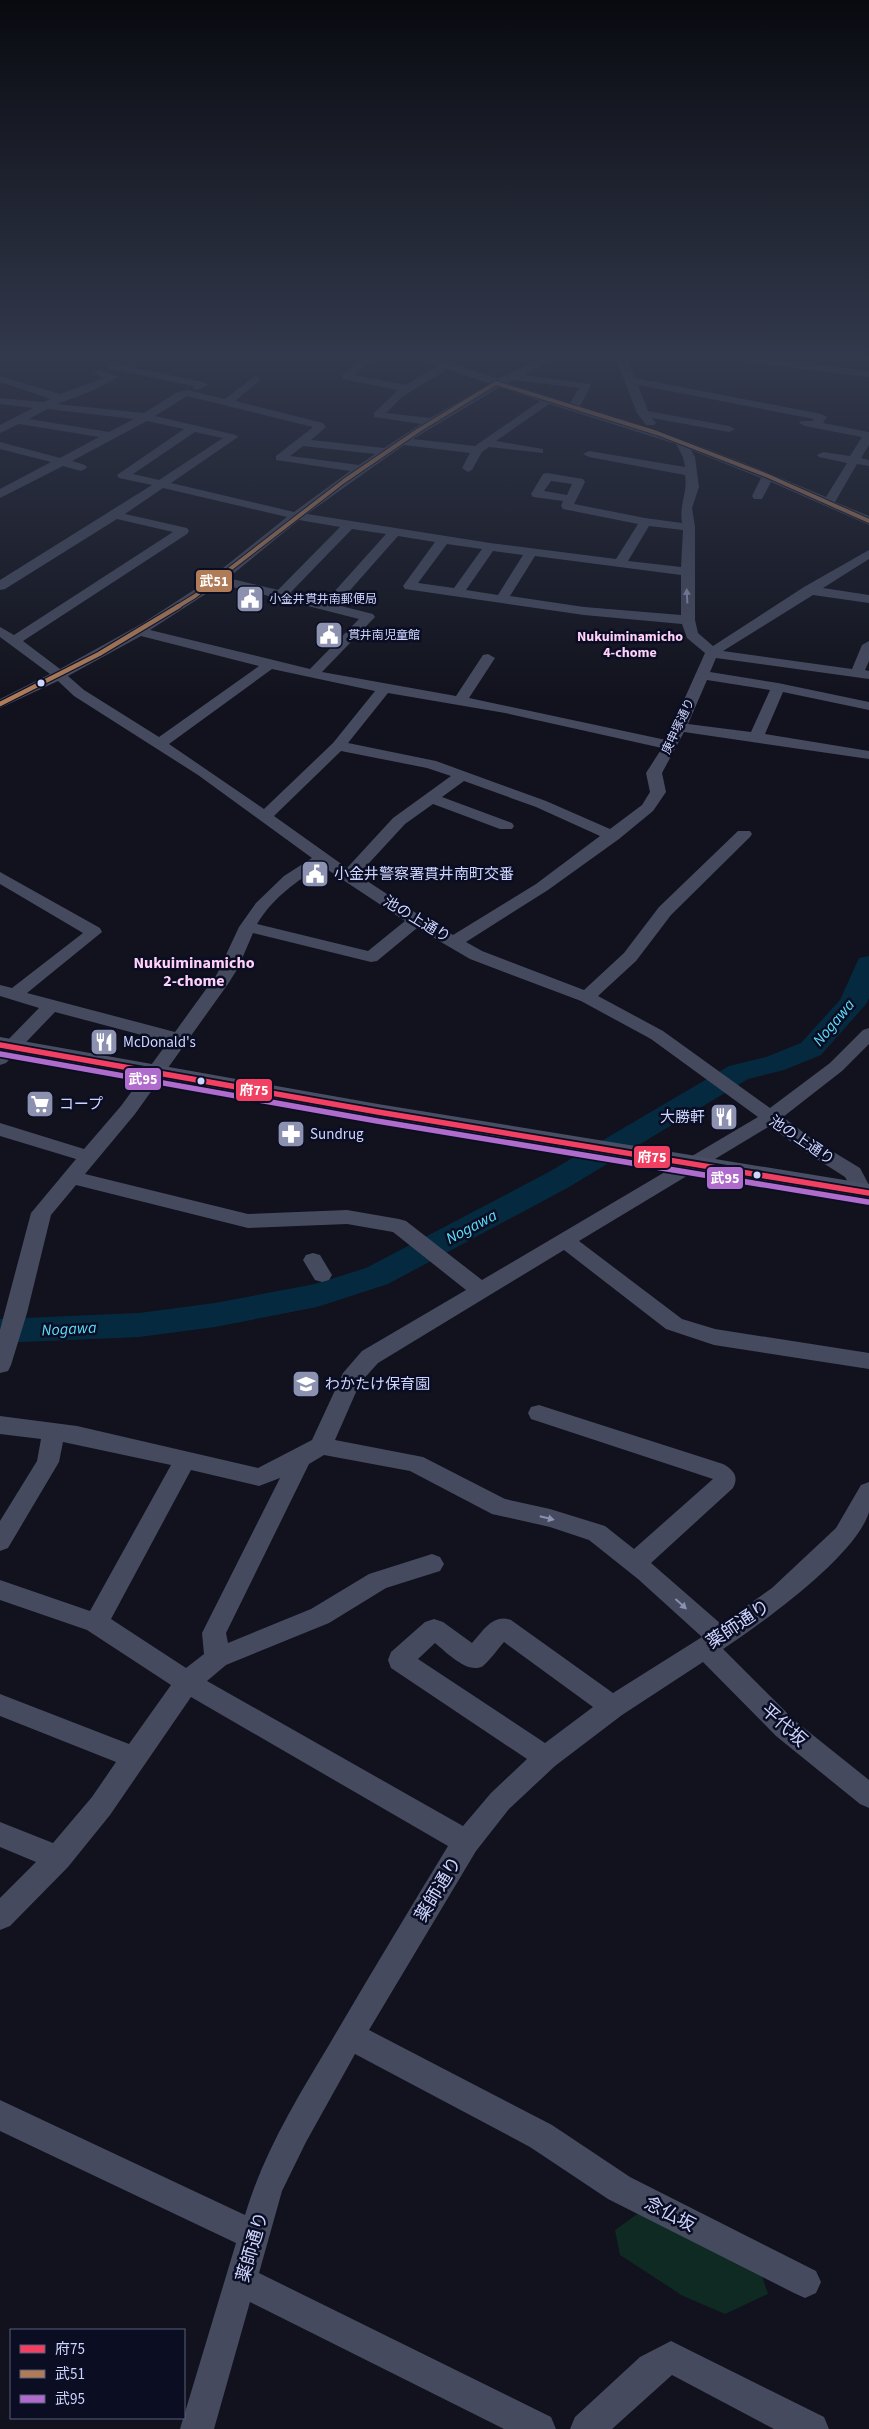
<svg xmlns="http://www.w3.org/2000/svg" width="869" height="2429" font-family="'Source Sans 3','Noto Sans JP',sans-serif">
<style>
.green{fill:#0e2a23}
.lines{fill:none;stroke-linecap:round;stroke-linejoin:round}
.river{fill:#052a40;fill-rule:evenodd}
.street{fill:#454a5f;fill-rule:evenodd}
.secondary{fill:#484e64;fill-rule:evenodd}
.bus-1-casing{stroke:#0b0e23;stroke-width:9}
.bus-2-far1-casing{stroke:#0b0e23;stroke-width:6}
.bus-2-casing{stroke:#0b0e23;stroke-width:7}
.bus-3-casing{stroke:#0b0e23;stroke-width:9}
.bus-1{stroke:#f24062;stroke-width:5.5}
.bus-2-far1{stroke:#b07c57;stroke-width:4}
.bus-2{stroke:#b07c57;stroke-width:4.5}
.bus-3{stroke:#b06ccc;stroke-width:5.5}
.oneway{fill:#8a90af}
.bus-dot{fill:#ced5ff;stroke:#0b0e23;stroke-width:2}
.labels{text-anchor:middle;stroke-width:5;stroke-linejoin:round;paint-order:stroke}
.far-poi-label{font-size:12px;fill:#ced5ff;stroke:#0b0e23;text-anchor:start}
.far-street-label{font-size:12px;fill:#ced5ff;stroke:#0b0e23}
.far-neighbourhood-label{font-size:14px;font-weight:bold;fill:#ffd0fa;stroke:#0b0e23}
.poi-label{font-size:15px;fill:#ced5ff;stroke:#0b0e23;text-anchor:start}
.street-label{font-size:15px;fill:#ced5ff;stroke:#0b0e23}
.neighbourhood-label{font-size:16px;font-weight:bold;fill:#ffd0fa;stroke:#0b0e23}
.water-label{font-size:16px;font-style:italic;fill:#5cdfff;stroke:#0b0e23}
.near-street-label{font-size:18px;fill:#ced5ff;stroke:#0b0e23}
.line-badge{stroke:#0b0e23;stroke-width:2}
.badge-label{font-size:14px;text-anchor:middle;font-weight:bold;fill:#fff}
</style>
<rect width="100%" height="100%" fill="#11121d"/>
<path class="green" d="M 643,2210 L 761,2273 L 768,2294 L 725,2314 L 683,2296 L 620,2255 L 615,2230 Z"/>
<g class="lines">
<path class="river" d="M 869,956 L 869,998 L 867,1003 L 821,1055 L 784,1070 L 748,1079 L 569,1187 L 388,1284 L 317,1307 L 215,1327 L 139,1337 L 0,1343 L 0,1319 L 139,1313 L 215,1303 L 315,1284 L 366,1268 L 547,1173 L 729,1066 L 766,1057 L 801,1043 L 840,1000 L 859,958 Z"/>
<path class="street" d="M 361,359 L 373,359 L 354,375 L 406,385 L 437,366 L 423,359 L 440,359 L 498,379 L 539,359 L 553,359 L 524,375 L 590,384 L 591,386 L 580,406 C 664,431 745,462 826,497 L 847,463 L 819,457 L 817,455 L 823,452 L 850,456 L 862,437 L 805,426 L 799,423 L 801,421 L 813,421 L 814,419 L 638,385 L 648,411 L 729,426 L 735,429 L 729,432 L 652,418 L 656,423 L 654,425 L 646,425 L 637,413 L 616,359 L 627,359 L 635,378 L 821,414 L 827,417 L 823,423 L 869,432 L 869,445 L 861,458 L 869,460 L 869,466 L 857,464 L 835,502 L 869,516 L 869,525 L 771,482 L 762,499 L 754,499 L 752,496 L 761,478 L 691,450 L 695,457 L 699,487 L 692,508 L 695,527 L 695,620 L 698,633 L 713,646 L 804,587 L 869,550 L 869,559 L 823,588 L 869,595 L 869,603 L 813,595 L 723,651 L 852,669 L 862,645 L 869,641 L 869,661 L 865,670 L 869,671 L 869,679 L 716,658 L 710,672 L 778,683 L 869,702 L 869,710 L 783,692 L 765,734 L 869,751 L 869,759 L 684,732 L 662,773 L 666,792 L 653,811 L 619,839 L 548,890 L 466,942 L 482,951 L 584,990 L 624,953 L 659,907 L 738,831 L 750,831 L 752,834 L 750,837 L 671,915 L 636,961 L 598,996 L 663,1031 L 770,1108 L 830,1063 L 863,1030 L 869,1028 L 869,1044 L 842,1071 L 783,1117 L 812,1139 L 860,1168 L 869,1185 L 869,1197 L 863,1199 L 856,1197 L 845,1177 L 798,1147 L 770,1126 L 579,1241 L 682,1319 L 715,1329 L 869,1353 L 869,1369 L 714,1345 L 666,1329 L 564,1250 L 378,1363 L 360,1383 L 335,1440 L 423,1457 L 505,1499 L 550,1509 L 605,1526 L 634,1549 L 713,1479 L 531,1419 L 528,1413 L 531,1407 L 539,1405 L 723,1464 C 734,1470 739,1477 733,1488 L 651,1563 L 721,1624 L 772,1588 L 836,1528 L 861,1485 L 869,1482 C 869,1491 869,1504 869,1512 C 856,1556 761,1624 723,1649 L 794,1720 L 869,1780 L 869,1808 L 860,1804 L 776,1736 L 703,1662 L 622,1715 L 555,1766 L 509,1809 L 476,1851 L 369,2030 L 552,2125 L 630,2177 L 816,2271 L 821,2282 L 816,2293 L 805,2298 L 794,2293 L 608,2199 L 530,2147 L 355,2054 L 306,2142 L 282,2191 L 259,2273 L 551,2417 L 556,2429 L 504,2429 L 250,2302 L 214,2429 L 180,2429 L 236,2243 L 0,2131 L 0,2100 L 245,2215 C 263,2154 296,2100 329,2045 C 368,1978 408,1912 448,1846 L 191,1697 L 110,1815 L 68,1867 L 10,1926 L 0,1930 L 0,1898 L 36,1862 L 0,1847 L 0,1822 L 53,1843 L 92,1797 L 116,1762 L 0,1716 L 0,1694 L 129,1744 L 171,1685 L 87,1630 L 0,1600 L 0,1580 L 90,1611 L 171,1465 L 63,1442 L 59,1462 L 8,1548 L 0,1551 L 0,1521 L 37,1461 L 41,1439 L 0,1434 L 0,1416 L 77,1426 L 258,1468 L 312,1440 L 343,1373 L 362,1351 L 466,1290 L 393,1232 L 347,1224 L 248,1228 L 76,1185 L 51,1215 L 27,1313 L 11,1365 L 8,1371 L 0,1373 L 0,1330 L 31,1213 L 76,1159 L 0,1136 L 0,1123 L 84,1149 L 121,1106 L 168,1042 L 55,1012 L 6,1063 L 0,1065 L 0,1048 L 39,1008 L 0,996 L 0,985 L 12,988 L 83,933 L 0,884 L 0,872 L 100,928 L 102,932 L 27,993 L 175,1032 L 217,974 L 239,927 L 256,903 L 284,876 L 312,858 L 198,775 L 74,696 L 58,681 L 0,708 L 0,699 L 50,674 L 0,637 L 0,627 L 14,635 L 173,532 L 117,519 L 5,589 L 0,590 L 0,580 L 152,485 L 119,478 L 117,475 L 184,429 L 147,421 L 72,461 L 85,465 L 87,467 L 85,469 L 81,471 L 63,466 L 0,498 L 0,489 L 51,462 L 0,449 L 0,442 L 60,458 L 99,437 L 19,424 L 0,433 L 0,425 L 33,408 L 0,404 L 0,398 L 43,402 L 51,399 L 0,382 L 0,376 L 60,394 L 104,378 L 94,373 L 99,370 L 119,377 L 87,393 L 57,404 L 144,413 L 176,393 L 187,390 L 225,399 L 255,376 L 259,377 L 259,381 L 235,401 L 323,423 L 326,427 L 311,440 L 384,448 L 421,424 L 374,417 L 374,413 L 398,390 L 342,379 L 342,375 ZM 447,369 L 490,384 L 430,418 L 386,413 L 402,397 ZM 514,380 L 579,388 L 570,403 L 508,383 ZM 500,387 L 540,401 L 475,446 L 413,439 ZM 187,396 L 313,427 L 276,456 L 276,460 L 350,471 L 294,512 L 171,483 L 238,437 L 236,435 L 155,416 ZM 549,404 L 676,444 L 683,457 L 685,467 L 589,451 L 583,454 L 589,457 L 685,475 C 688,493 679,503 682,523 L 645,518 L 574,504 L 585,482 L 583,479 L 547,473 L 543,474 L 531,494 L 533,497 L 563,501 L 561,506 L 563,509 L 638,524 L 616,559 L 490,543 L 307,514 L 404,445 L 470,453 L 462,468 L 468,472 L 472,470 L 482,452 L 489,447 L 543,453 L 543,449 L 496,441 ZM 47,409 L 134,419 L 109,432 L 29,419 ZM 195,432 L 223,438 L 159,480 L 133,474 ZM 303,446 L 375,454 L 359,465 L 290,456 ZM 551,481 L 572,484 L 567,495 L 544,491 ZM 163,488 L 287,517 L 203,584 L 143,623 L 60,669 L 23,641 L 187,534 L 189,531 L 187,528 L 125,514 ZM 299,520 L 340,527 L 278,590 L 228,578 ZM 649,526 L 683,530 L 681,567 L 628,561 ZM 352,529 L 386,534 L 325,602 L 290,593 ZM 398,536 L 435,542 L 403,586 L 405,589 L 584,615 L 682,624 L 687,638 L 705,653 L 666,740 L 469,698 L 495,658 L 488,654 L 483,655 L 456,696 L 322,672 L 375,617 L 373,614 L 337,605 ZM 447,544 L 482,549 L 454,588 L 418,583 ZM 493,551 L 523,555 L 498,595 L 466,590 ZM 535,556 L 681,575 L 681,615 L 584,607 L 510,596 ZM 221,584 L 359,619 L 310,669 L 150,630 ZM 141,636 L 259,666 L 159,737 L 84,690 L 68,676 ZM 272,669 L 375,691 L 333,743 L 264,809 L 169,744 ZM 707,680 L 770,690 L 751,732 L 688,724 ZM 388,693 L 505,713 L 662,748 L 646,773 L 650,792 L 642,805 L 610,829 L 546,801 L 436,761 L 348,743 ZM 341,751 L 427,768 L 451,776 L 393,818 L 347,868 L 274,816 ZM 464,781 L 536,807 L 600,836 L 536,884 L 453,935 L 422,917 L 358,875 L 405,824 L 433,804 L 500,829 L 512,829 L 514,826 L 512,823 L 442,797 ZM 322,866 L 405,921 L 368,951 L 257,924 C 272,899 297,880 322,866 ZM 417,928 L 470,959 L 581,1001 L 651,1039 L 758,1117 L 482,1280 L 406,1221 L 399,1219 L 347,1210 L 248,1214 L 85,1174 L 135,1114 L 228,984 L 238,968 L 253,933 L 371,962 L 377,961 ZM 324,1455 L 410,1471 L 492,1514 L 550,1527 L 589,1540 L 638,1579 L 702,1637 L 613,1693 L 511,1620 C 493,1613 483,1631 472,1643 L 443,1622 L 434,1619 L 425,1622 L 391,1652 L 388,1660 L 391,1668 L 527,1759 L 491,1793 L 463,1826 L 207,1681 L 226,1665 L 329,1623 L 386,1588 L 440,1571 L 444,1564 L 440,1557 L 432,1554 L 369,1574 L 311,1609 L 228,1643 L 226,1633 L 309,1464 ZM 191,1470 L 259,1486 L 280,1478 L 202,1633 L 204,1654 L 186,1668 L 111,1619 ZM 504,1642 L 593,1707 L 545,1743 L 418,1659 L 435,1643 C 446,1652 468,1675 483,1666 C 490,1660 498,1649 504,1642 Z
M 739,359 L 774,359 L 869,371 L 869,377 L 744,362 Z
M 112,363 L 203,382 L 208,385 L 198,390 L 194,389 L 193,386 L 108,368 L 108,364 Z
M 313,1253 L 320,1255 L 332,1275 L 329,1280 L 322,1282 L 315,1280 L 303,1260 L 306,1255 Z
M 671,2341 L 824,2417 L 829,2429 L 774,2429 L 672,2375 L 612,2429 L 570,2429 L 575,2417 L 640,2357 Z"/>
<path class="secondary" d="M 0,1037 L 378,1104 L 869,1184 L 869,1202 L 378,1120 L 0,1053 Z"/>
<defs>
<path id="bus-1" d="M 0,1045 L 378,1112 L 869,1193"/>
<path id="bus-2-far1" d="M 177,607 L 195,596 L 344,481 L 419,430 L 496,383 L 657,433 L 768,476 L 869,521"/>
<path id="bus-2" d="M 0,704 L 99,654 L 179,606"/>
<path id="bus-3" d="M 0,1054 L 377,1121 L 868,1202"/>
</defs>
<use href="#bus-1" class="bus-1-casing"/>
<use href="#bus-2-far1" class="bus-2-far1-casing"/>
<use href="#bus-2" class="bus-2-casing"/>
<use href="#bus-3" class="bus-3-casing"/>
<use href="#bus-1" class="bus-1"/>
<use href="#bus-2-far1" class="bus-2-far1"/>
<use href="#bus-2" class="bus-2"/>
<use href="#bus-3" class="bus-3"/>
</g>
<defs><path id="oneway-solid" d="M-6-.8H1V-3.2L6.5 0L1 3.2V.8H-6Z" transform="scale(1.25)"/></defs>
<g class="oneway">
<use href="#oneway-solid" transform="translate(687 596) rotate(-93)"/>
<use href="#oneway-solid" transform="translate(547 1518) rotate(14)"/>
<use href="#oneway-solid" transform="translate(681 1604) rotate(42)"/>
</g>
<linearGradient id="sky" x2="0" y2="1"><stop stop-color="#090a10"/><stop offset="0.51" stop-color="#32394c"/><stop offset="1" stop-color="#32394c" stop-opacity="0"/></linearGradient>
<rect width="869" height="700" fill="url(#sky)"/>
<defs>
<symbol id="civic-square" viewBox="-11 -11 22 22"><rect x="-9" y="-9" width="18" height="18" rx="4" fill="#8c91b0" stroke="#0b0e23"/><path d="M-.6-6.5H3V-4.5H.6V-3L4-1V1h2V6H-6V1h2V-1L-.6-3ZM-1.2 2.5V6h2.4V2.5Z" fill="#fff"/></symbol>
<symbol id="restaurant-square" viewBox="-11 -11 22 22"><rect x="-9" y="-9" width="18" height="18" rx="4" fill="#8c91b0" stroke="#0b0e23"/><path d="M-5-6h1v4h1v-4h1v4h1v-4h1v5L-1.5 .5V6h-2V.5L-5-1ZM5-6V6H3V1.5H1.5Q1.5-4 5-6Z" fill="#fff"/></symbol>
<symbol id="supermarket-square" viewBox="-11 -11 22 22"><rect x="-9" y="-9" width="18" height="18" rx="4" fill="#8c91b0" stroke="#0b0e23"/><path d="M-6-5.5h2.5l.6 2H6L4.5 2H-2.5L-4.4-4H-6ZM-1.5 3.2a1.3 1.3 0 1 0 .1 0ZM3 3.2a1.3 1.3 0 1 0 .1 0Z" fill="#fff"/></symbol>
<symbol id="pharmacy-square" viewBox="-11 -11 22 22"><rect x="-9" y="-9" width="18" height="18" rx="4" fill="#8c91b0" stroke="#0b0e23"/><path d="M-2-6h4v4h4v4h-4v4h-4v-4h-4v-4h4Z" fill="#fff"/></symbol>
<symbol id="school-square" viewBox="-11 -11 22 22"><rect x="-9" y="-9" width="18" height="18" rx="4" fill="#8c91b0" stroke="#0b0e23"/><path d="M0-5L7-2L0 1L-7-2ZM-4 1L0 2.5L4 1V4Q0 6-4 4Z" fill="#fff"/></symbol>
</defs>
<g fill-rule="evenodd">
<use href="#civic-square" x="234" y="583" width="32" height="32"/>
<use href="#civic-square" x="313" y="619" width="32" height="32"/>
<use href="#civic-square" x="299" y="858" width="32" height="32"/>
<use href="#restaurant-square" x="88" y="1026" width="32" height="32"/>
<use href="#supermarket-square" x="24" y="1088" width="32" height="32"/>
<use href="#restaurant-square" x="708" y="1101" width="32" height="32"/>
<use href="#pharmacy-square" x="275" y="1118" width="32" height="32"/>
<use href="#school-square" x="290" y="1368" width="32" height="32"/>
</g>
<g class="bus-dot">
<circle cx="41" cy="683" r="4.5"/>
<circle cx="201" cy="1081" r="4.5"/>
<circle cx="757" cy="1175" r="4.5"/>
</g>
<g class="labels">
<g class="far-poi-label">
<text x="269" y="603">小金井貫井南郵便局</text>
<text x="348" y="639">貫井南児童館</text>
</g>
<g class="far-street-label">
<text transform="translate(678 726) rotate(-65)" y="4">庚申塚通り</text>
</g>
<g class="far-neighbourhood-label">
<text x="630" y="641">Nukuiminamicho<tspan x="630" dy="16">4-chome</tspan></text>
</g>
<g class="poi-label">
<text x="334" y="879">小金井警察署貫井南町交番</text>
<text x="123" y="1047">McDonald's</text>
<text x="59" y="1109">コープ</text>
<text x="705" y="1122" text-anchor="end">大勝軒</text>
<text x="310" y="1139">Sundrug</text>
<text x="325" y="1389">わかたけ保育園</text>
</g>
<g class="street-label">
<text transform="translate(417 919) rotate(31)" y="5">池の上通り</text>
<text transform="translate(802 1140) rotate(34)" y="5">池の上通り</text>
</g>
<g class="neighbourhood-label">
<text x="194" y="968">Nukuiminamicho<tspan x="194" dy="18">2-chome</tspan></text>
</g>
<g class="water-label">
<text transform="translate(833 1022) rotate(-50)" y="6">Nogawa</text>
<text transform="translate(471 1226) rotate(-28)" y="6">Nogawa</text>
<text transform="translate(69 1328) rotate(-3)" y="6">Nogawa</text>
</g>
<g class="near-street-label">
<text transform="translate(738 1624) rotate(-34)" y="6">薬師通り</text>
<text transform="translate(784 1725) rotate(42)" y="6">平代坂</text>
<text transform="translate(438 1889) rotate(-59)" y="6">薬師通り</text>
<text transform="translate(670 2214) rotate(27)" y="6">念仏坂</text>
<text transform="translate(252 2247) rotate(-74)" y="6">薬師通り</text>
</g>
</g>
<g class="line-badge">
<rect x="195" y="569" width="38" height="24" rx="5" fill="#b07c57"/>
<rect x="124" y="1067" width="38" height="24" rx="5" fill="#b06ccc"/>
<rect x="235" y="1078" width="38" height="24" rx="5" fill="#f24062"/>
<rect x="633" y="1145" width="38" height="24" rx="5" fill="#f24062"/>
<rect x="706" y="1166" width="38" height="24" rx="5" fill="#b06ccc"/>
</g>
<g class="badge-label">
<text x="214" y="586">武51</text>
<text x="143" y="1084">武95</text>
<text x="254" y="1095">府75</text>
<text x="652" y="1162">府75</text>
<text x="725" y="1183">武95</text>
</g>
<rect x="10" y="2329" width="175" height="90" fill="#0b0e23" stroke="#595e7b"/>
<rect x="20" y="2345" width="25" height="8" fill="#f24062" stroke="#595e7b"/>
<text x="55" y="2354" font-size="15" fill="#ced5ff">府75</text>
<rect x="20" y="2370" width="25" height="8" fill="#b07c57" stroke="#595e7b"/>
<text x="55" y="2379" font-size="15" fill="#ced5ff">武51</text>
<rect x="20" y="2395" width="25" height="8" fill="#b06ccc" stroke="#595e7b"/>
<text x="55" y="2404" font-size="15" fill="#ced5ff">武95</text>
</svg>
